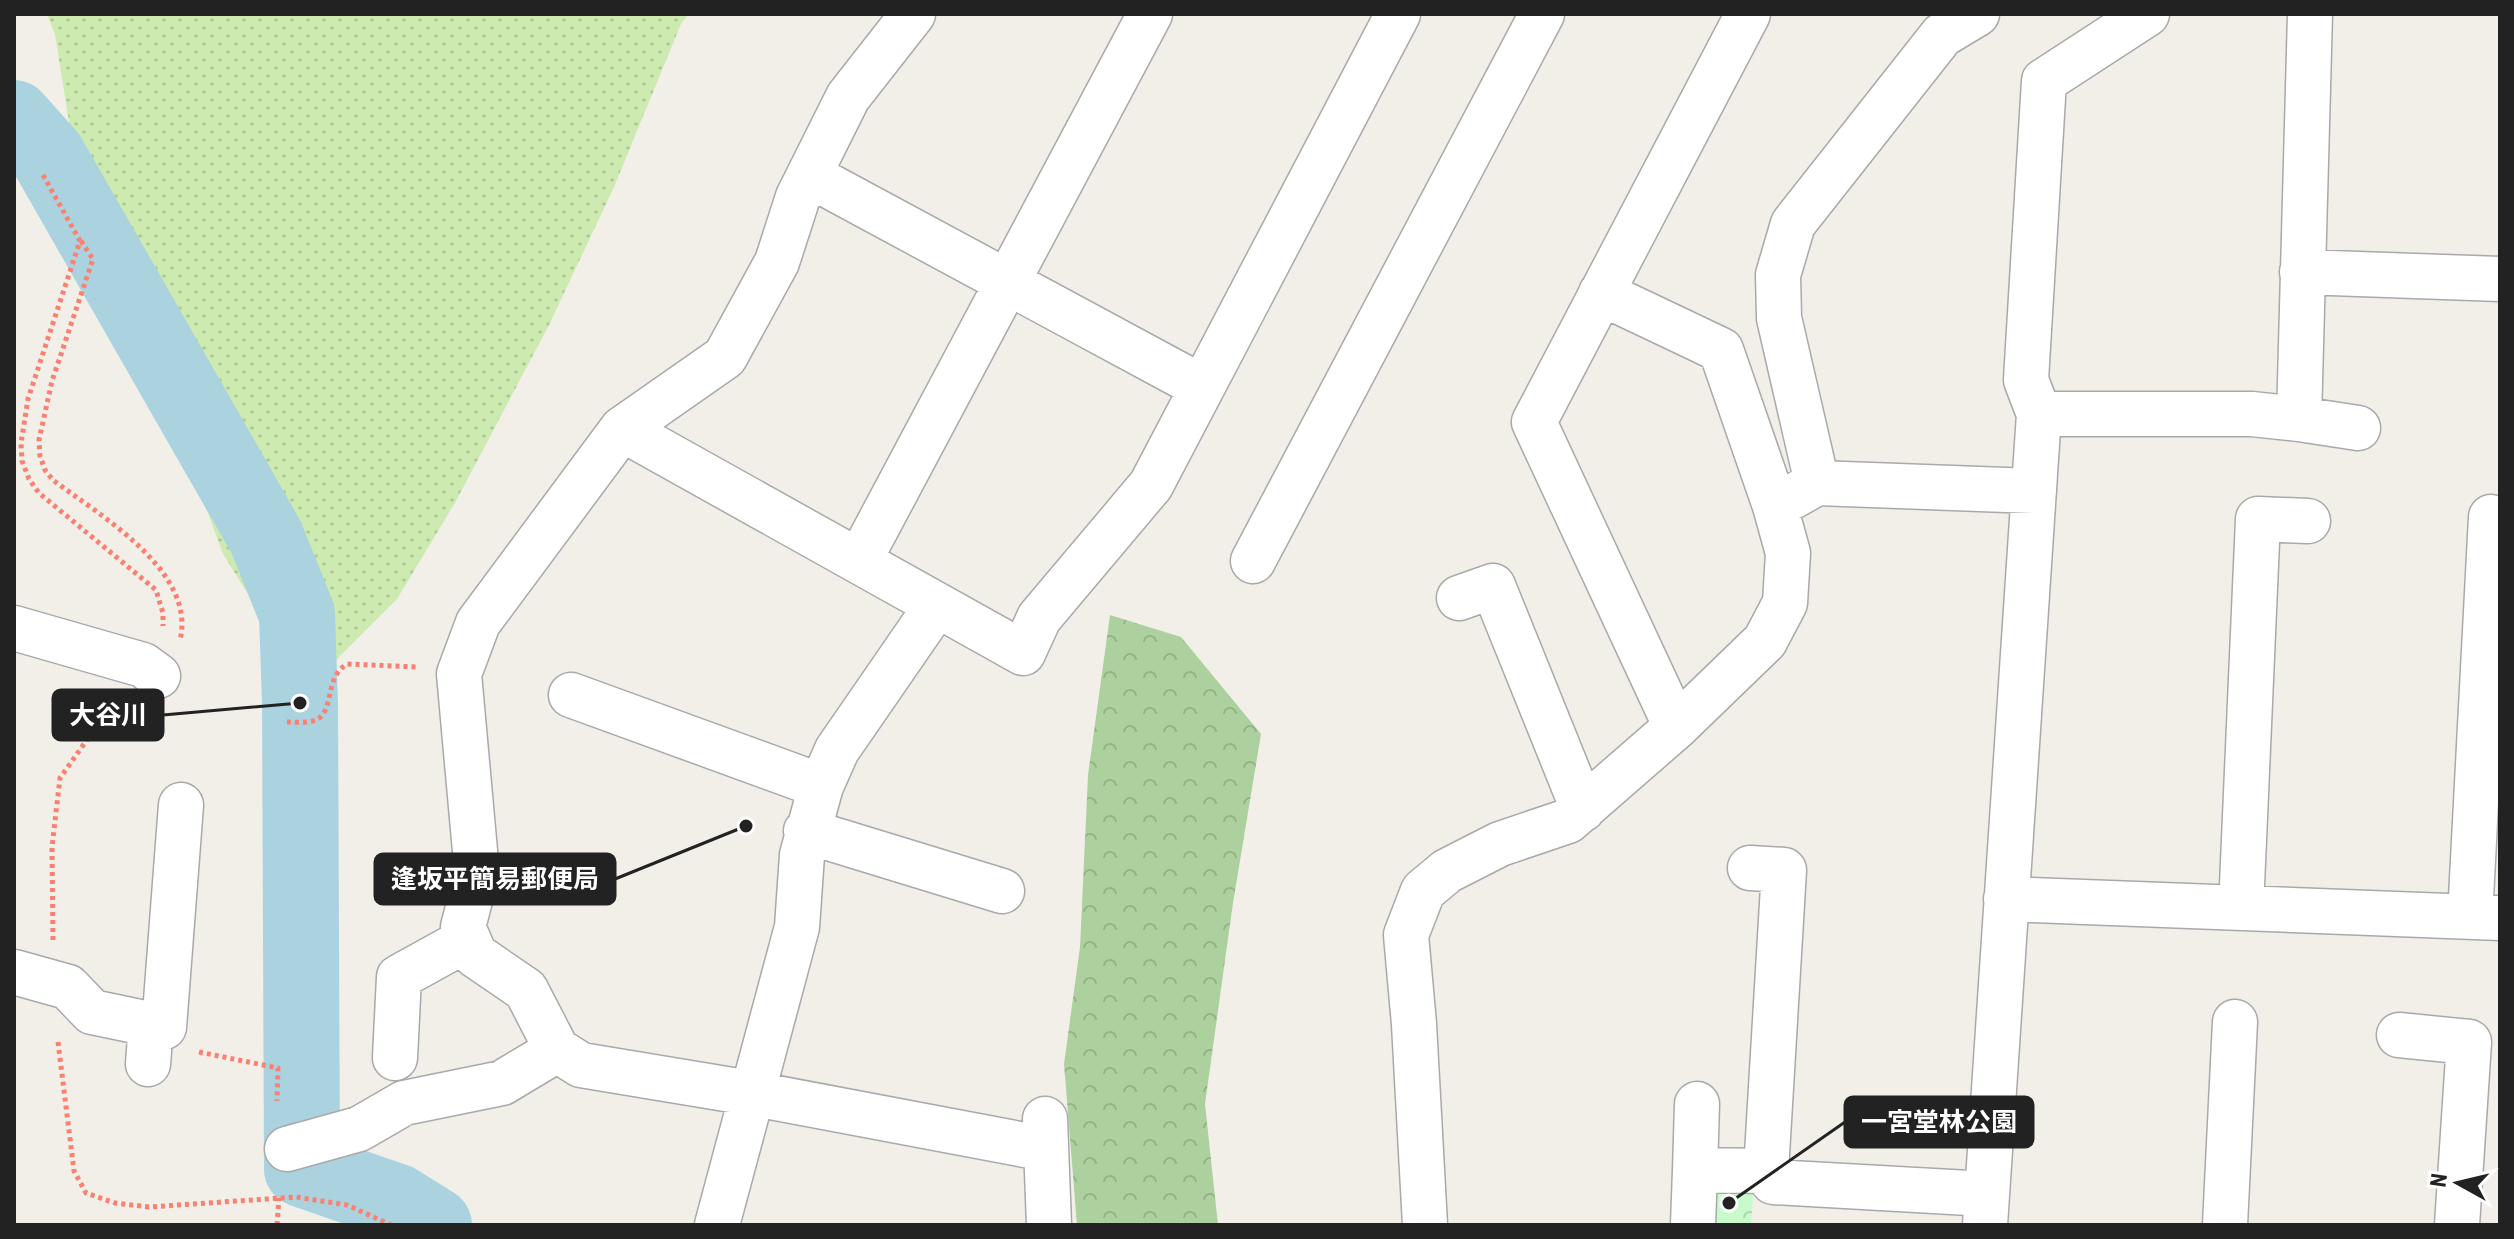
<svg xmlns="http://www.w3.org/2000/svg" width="2514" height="1239" font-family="'Roboto Condensed','Noto Sans JP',sans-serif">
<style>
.grass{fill:url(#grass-dots)}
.forest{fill:url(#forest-crowns)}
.park{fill:url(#park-crowns)}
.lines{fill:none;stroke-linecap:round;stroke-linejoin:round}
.river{stroke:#aad3df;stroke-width:76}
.street-casing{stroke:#a9a9a9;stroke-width:47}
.path{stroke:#fa8072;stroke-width:5;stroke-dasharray:4 4;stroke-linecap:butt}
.street{stroke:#fff;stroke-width:44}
.leader{fill:none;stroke:#222;stroke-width:3}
.callout-dot{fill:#222;stroke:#fff;stroke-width:3}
.callout{fill:#222;stroke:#222;stroke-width:3}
.callout-label{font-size:26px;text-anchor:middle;font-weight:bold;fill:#fff}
</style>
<defs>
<pattern id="grass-dots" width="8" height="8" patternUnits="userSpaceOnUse" patternTransform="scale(2)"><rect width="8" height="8" fill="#cdebb0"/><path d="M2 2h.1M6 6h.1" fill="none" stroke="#b0c997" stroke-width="1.8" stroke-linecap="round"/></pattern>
<pattern id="forest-crowns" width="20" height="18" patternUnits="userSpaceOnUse" patternTransform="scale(2)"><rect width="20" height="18" fill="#add19e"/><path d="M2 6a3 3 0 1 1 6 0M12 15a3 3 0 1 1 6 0" fill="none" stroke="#95b388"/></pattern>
<pattern id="park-crowns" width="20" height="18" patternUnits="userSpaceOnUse" patternTransform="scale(2)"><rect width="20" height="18" fill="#c8facc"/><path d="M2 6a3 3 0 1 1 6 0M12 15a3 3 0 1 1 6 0" fill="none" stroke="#acd6af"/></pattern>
</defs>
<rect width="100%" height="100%" fill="#f2efe9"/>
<path class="grass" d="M 47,14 L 689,14 L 681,24 L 614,187 L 549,325 L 456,501 L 397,599 L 307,689 L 223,554 L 132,307 L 79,185 L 55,34 Z"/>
<path class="forest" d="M 1110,615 L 1181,637 L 1261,734 L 1233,903 L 1205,1104 L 1218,1225 L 1077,1225 L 1064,1064 L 1080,947 L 1088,775 Z"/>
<path class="park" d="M 1754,1181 L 1751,1225 L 1704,1225 L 1705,1182 Z"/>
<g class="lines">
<path class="river" d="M 14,118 L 48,156 L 266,537 L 297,614 L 300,703 L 302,1169 L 397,1202 L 434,1225"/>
<defs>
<path id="street" d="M 913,14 L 848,97 L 798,197 L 777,262 L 725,357 L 622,429 L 478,623 L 459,674 L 477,873 L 463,927 L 475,955 L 526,990 L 557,1050 L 581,1065 L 750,1093 L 1046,1149
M 809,175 L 1202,387
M 2302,272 L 2500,279
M 2039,414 L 2026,380 L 2044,81 L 2147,14
M 2299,419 L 2358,428
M 622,429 L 1023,653 L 1039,618 L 1151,485 L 1398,14
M 1817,483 L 1779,318 L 1778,275 L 1793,224 L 1942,35 L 1977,14
M 1792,497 L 1817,483 L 2034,491
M 859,561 L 1150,14
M 1253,561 L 1542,14
M 1459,598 L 1493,586 L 1583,809
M 14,628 L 143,665 L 158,676
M 571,695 L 821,786
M 1676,727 L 1534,422 L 1748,14
M 806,831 L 1002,891
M 1750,868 L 1784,870 L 1766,1171
M 2006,899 L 2500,918
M 2241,908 L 2258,519 L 2308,521
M 2470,917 L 2491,517
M 14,972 L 68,987 L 92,1012 L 164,1027 L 181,805
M 2399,1035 L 2469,1042 L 2457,1225
M 395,1058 L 399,977 L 468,939
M 148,1064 L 151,1024
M 1045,1119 L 1049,1225
M 287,1149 L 359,1129 L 404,1103 L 502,1083 L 557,1050
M 1695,1170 L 1697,1104
M 717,1225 L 797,927 L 802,855 L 821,786 L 837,750 L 937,605
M 1425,1225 L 1414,1024 L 1406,935 L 1423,891 L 1447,871 L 1500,844 L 1568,821 L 1676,727 L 1765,641 L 1785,603 L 1788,553 L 1775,506 L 1721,350 L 1601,293
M 1693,1225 L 1695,1170 L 1766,1171 L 1773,1182 L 1987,1194
M 1985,1225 L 2039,414 L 2252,414 L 2299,419 L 2310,14
M 2225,1225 L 2235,1022"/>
</defs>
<use href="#street" class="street-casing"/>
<path class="path" d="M 43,175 L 80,241 L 28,399 L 21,443 L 22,461 L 29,479 L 39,493 L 156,590 L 163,613 L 163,626
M 81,241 L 93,259 L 52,381 L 39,440 L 40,456 L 45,470 L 53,480 C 99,515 197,571 180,640
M 287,722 C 295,722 305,723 313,721 C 336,715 323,678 347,664 L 418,667
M 53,940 L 52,847 L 60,778 L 115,700
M 58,1042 L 74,1171 L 86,1193 L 115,1203 L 149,1207 L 296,1197 L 347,1205 L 391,1225
M 199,1052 L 278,1068 L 277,1101
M 277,1225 L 279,1198"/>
<use href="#street" class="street"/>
</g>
<path class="leader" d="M300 703L163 715M746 826L615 879M1729 1203L1845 1122"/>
<g class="callout-dot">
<circle cx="300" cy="703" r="8"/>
<circle cx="746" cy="826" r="8"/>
<circle cx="1729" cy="1203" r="8"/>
</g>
<g class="callout">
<rect x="53" y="690" width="110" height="50" rx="8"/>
<rect x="375" y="854" width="240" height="50" rx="8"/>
<rect x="1845" y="1097" width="188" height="50" rx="8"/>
</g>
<g class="callout-label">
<text x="108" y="724">大谷川</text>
<text x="495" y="888">逢坂平簡易郵便局</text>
<text x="1939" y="1131">一宮堂林公園</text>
</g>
<rect width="2514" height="1239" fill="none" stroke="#222222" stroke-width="32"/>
<g transform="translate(2458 1183) rotate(278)" stroke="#ffffff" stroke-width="6" paint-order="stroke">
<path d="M0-6L14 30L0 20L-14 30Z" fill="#222222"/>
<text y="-12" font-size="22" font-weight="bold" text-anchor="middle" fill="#222222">N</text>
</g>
</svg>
